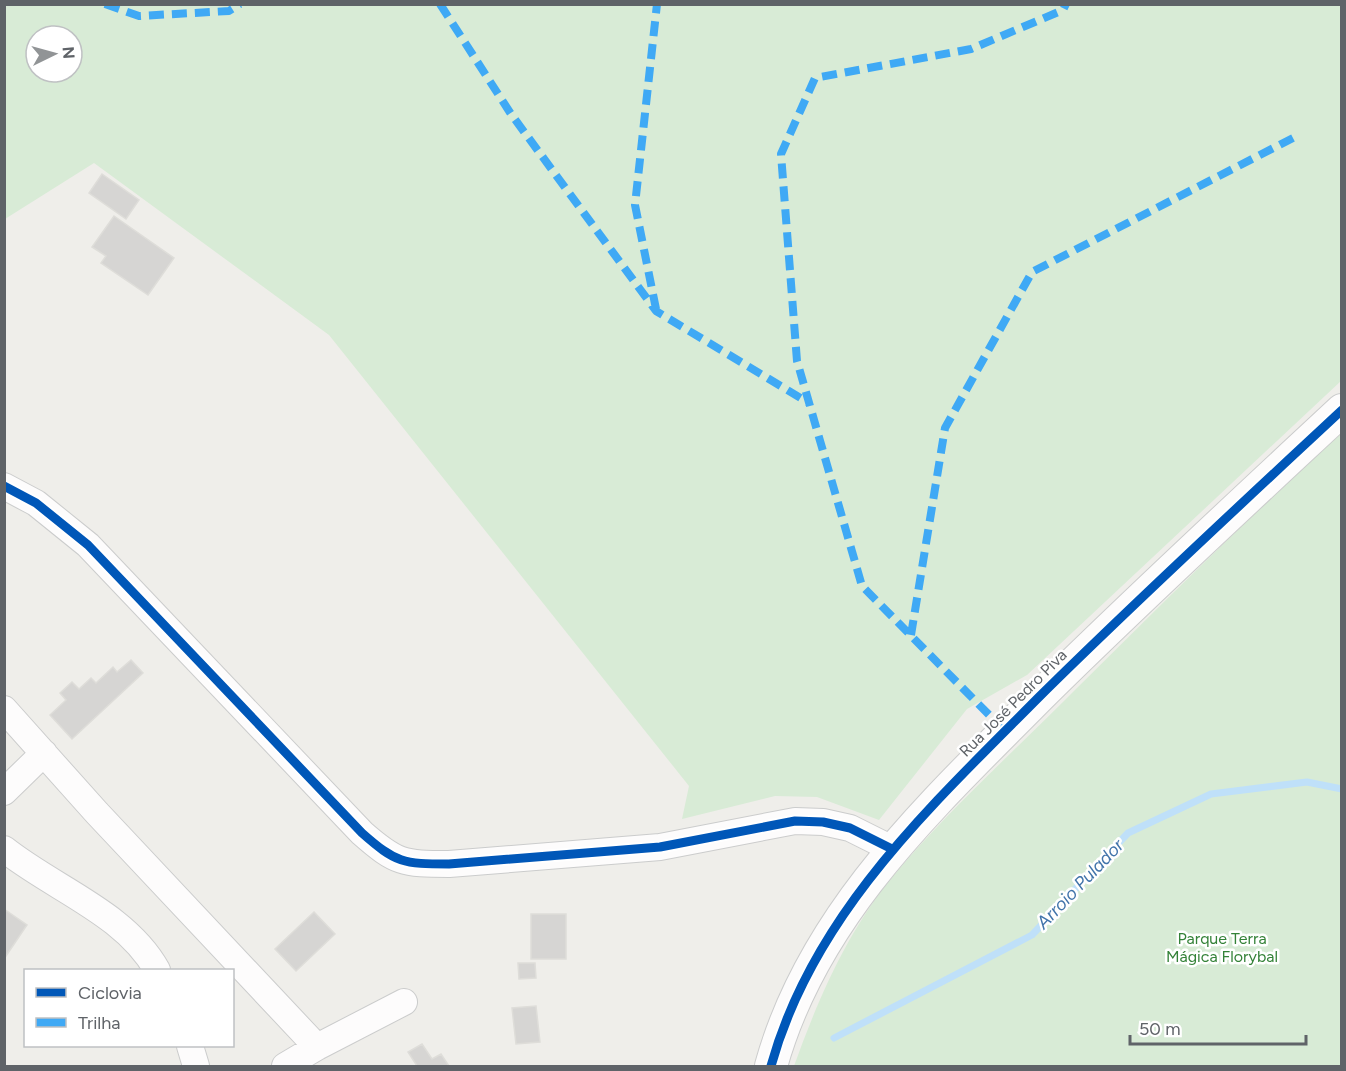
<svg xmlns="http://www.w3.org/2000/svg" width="1346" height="1071" viewBox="0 0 1346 1071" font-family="Figtree,sans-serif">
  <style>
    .green { fill: #d8ebd6; fill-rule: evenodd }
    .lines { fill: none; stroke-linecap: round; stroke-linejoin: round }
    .stream { stroke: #bfe0f9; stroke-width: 7 }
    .building { fill: #d6d5d3; stroke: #deddd9; stroke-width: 1.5 }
    .minor-casing { stroke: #cbcccc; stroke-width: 28 }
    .tertiary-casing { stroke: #cbcccc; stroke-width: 34 }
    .minor { stroke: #fdfcfc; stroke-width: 26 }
    .tertiary { stroke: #fdfcfc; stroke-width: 32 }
    .quiet { stroke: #3fa9f5; stroke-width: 8; stroke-dasharray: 15 8; stroke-linecap: butt }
    .cycleway-casing { stroke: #fff; stroke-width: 13 }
    .cycleway { stroke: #0057b8; stroke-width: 9 }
    .labels { text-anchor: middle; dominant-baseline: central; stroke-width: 5; stroke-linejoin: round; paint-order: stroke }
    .street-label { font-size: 16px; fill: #5f6368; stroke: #fff }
    .park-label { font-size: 16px; fill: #348238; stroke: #fff }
    .water-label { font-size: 18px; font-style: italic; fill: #4174aa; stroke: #fff }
  </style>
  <rect width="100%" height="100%" fill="#efeeea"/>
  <!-- green -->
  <path class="green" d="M5 4 1341 5V381L1027 675 967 709 879 820 817 797 775 796 682 819 689 786 329 335 94 163 5 219ZM36 36H72V72H36Z
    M1341 432V1066H794C818 999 848 930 894 875 950 808 1017 749 1078 687 1165 601 1251 515 1341 432Z"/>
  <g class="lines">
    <!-- stream -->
    <path class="stream" d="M834 1038 1032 935 1128 833 1211 794 1307 782 1342 789"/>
  </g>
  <!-- building -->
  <path class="building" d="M102 174 139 200 126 219 89 193Z
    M114 216 174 258 148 295 101 263 106 256 92 247Z
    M131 660 143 673 72 739 50 715 66 700 60 693 72 682 79 689 91 678 96 683 113 667 117 672Z
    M4 909 27 925 6 956 4 954Z
    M314 912 335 934 296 971 275 949Z
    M531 914H566V959H531Z
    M518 963H535L536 978 519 979Z
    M536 1006 540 1042 516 1044 512 1008Z
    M422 1044 432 1059 441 1054 449 1066H417L408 1052Z"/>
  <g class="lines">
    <defs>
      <path id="minor" d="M4 486 36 503 88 545 362 833C396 863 403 864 449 864L660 847 795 821 823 822 850 828 892 849
        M4 709 97 813 317 1047 285 1066
        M4 792 44 753
        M4 849C54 889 125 913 157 970
        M190 1046 196 1066
        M317 1047 404 1002"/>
      <path id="tertiary" d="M771 1066C813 914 931 806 1039 697 1138 599 1240 505 1342 410"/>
    </defs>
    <!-- minor casing -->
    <use href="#minor" class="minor-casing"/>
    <!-- tertiary casing -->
    <use href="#tertiary" class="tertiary-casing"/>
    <!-- minor -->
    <use href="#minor" class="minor"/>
    <!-- tertiary -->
    <use href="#tertiary" class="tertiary"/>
    <!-- quiet -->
    <path class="quiet" d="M105 4 139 16 229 11 240 4
      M440 4 511 114 656 311 809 403
      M656 309 635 205 657 4
      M911 635 945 428 1032 272 1293 138
      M1005 731 862 586 797 361 781 154 815 78 971 49 1063 10 1066 4"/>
    <defs>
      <path id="cycleway" d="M4 486 36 503 88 545 362 833C396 863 403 864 449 864L660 847 795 821 823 822 850 828 892 849
        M771 1066C813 914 931 806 1039 697 1138 599 1240 505 1342 410"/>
    </defs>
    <!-- cycleway casing -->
    <use href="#cycleway" class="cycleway-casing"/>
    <!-- cycleway -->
    <use href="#cycleway" class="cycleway"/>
  </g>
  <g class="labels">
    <!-- street labels -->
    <g class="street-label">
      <text transform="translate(1013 703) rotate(-45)">Rua José Pedro Piva</text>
    </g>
    <!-- park labels -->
    <g class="park-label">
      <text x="1222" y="938">Parque Terra<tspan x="1222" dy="18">Mágica Florybal</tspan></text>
    </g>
    <!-- water labels -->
    <g class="water-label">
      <text transform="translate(1080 884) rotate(-46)">Arroio Pulador</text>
    </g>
  </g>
  <!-- border -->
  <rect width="1346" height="1071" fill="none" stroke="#5f6368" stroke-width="12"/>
  <!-- legend -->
  <rect x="24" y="969" width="210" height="78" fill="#ffffff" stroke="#bfc1c3" stroke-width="1.5"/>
  <rect x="36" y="988" width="30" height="9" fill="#0057b8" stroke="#bfc1c3" stroke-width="1.5"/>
  <text x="78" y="999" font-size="18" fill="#5f6368">Ciclovia</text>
  <rect x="36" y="1018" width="30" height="9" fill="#3fa9f5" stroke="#bfc1c3" stroke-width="1.5"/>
  <text x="78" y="1029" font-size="18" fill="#5f6368">Trilha</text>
  <!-- north arrow -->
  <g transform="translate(54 54) rotate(85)"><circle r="28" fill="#ffffff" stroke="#bfc1c3" stroke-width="1.5"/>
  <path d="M0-4.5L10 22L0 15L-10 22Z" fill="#919496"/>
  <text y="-9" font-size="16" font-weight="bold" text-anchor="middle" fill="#5f6368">N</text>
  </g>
  <!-- scale -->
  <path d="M1130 1035v9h176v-9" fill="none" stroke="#5f6368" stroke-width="3"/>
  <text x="1139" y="1035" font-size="18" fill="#5f6368" stroke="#ffffff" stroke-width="4.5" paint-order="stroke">50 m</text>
</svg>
